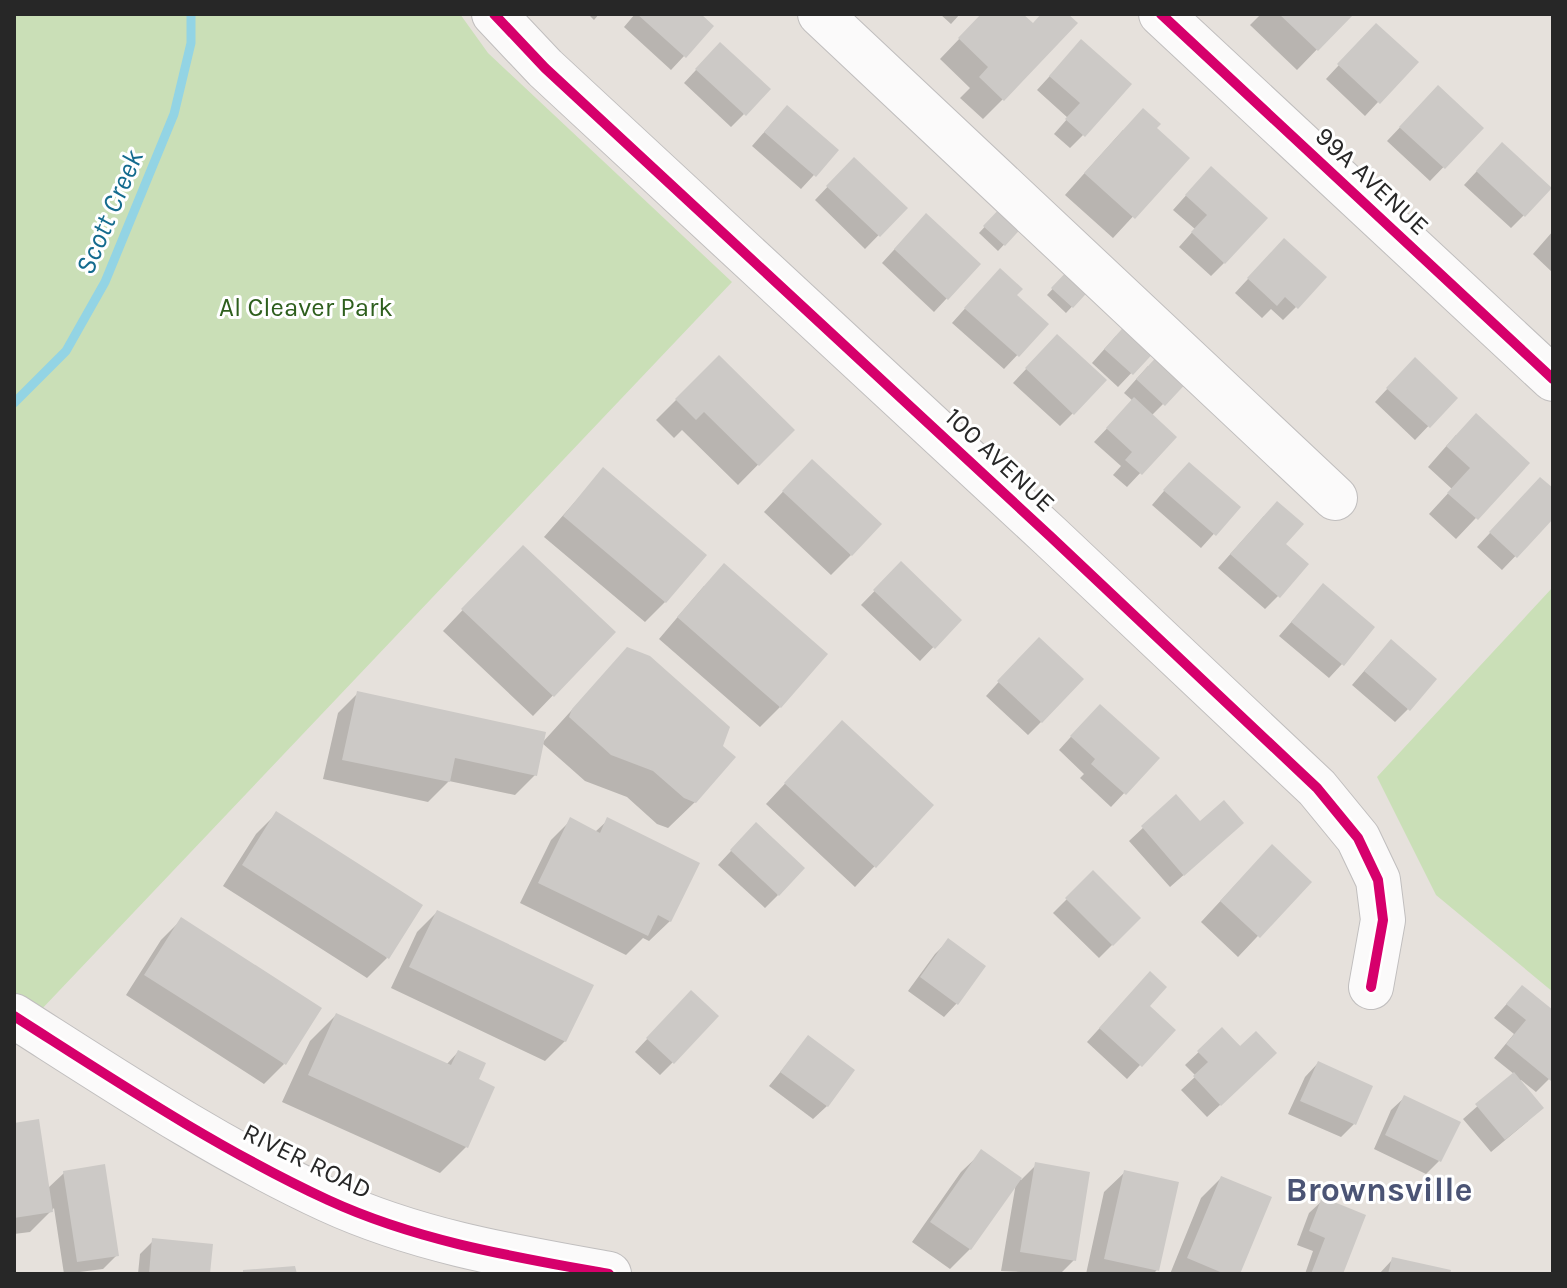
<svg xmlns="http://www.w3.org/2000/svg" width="1567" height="1288" viewBox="0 0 1567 1288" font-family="Karla,sans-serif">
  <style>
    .green { fill: #cadfb7 }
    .shadow { fill: #0003 }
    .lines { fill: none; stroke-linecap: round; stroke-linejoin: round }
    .stream { stroke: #93d4e4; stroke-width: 9 }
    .building { fill: #ccc9c6 }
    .minor-casing { stroke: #c0bebe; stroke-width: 46 }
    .minor { stroke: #fbfafa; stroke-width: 44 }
    .cycleway-casing { stroke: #fff; stroke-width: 15 }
    .cycleway { stroke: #d6006c; stroke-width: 10 }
    .labels { text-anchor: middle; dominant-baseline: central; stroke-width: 6; stroke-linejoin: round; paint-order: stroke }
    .street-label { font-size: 26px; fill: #272727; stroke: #fff }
    .park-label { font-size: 26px; fill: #2e5f1d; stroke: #fff }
    .water-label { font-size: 28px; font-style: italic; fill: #146b8e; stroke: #fff }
    .district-label { font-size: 34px; font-weight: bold; fill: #4b5475; stroke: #fff }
  </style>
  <rect width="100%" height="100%" fill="#e6e1dc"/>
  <!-- green -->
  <path class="green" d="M14 14H460L488 53 732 282 39 1012 14 995Z
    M1553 587V992L1436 895 1377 777Z"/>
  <!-- shadow -->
  <path class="shadow" d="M588 14H599L594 20Z
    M635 14H698L684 56 671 70 624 27Z
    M940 14H960L951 24Z
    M983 14H1020L1032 26 1044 14H1065L1003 99 983 119 960 98 970 88 940 59Z
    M1261 14H1351L1297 70 1250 25Z
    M1363 39 1378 102 1365 116 1326 79Z
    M1081 42 1083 135 1070 148 1054 134 1068 118 1037 90Z
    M707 58 744 114 731 127 684 83Z
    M1425 101 1481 128 1430 181 1387 141Z
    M774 121 836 151 801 189 752 146Z
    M1154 128 1187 158 1113 238 1065 195 1123 130Z
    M1489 158 1524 215 1511 228 1464 185Z
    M854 159 905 208 865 249 815 200Z
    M1198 182 1224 263 1211 276 1179 247 1195 229 1173 210Z
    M1004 206 1023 224 998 251 979 233Z
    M913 229 947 298 934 312 882 263Z
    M1553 231V273L1533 254Z
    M1271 254 1296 307 1283 320 1271 309 1262 318 1235 293Z
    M1072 268 1091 286 1066 313 1047 295Z
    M987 284 1014 295 1047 324 1004 369 952 323Z
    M1116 336 1156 347 1118 387 1092 363Z
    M1044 350 1073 413 1060 426 1013 383Z
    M719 357 792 430 738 485 682 430 674 438 656 420Z
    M1148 366 1163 404 1151 416 1174 437 1127 487 1113 475 1121 466 1094 442 1133 401 1124 393Z
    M1402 373 1455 398 1415 440 1375 402Z
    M1456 435 1528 463 1456 539 1429 514 1452 489 1428 467Z
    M603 470 665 602 645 622 544 537Z
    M1176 477 1238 507 1201 548 1152 505Z
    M792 482 851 555 831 575 764 512Z
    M1553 491V517L1502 570 1477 547 1527 493Z
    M1264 516 1284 544 1278 596 1265 609 1218 568Z
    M901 564 959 620 920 661 861 605Z
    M503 567 613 633 533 716 443 631Z
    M704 586 780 707 760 727 659 639Z
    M1323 586 1342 664 1329 678 1279 636Z
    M627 649 695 802 668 828 657 824 627 797 585 781 542 743Z
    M1025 653 1041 722 1028 735 986 696Z
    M1378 655 1408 709 1395 722 1352 685Z
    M358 693 535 775 515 795 449 781 428 802 323 779 338 713Z
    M1087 719 1157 758 1111 807 1080 778 1084 774 1059 750Z
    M823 743 932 805 855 887 766 804Z
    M1176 797 1200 824 1228 836 1170 887 1129 841Z
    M276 814 387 958 367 978 223 886 256 834Z
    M571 820 595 832 608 820 670 921 649 941 643 938 626 955 520 903 551 840Z
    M743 838 778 895 765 908 718 865Z
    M1252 867 1309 882 1238 957 1201 922Z
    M1093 873 1139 918 1099 958 1053 913Z
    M437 912 565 1041 545 1061 391 988 417 932Z
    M181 920 284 1064 264 1084 126 995 161 940Z
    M948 941 957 1003 944 1017 908 991 935 954Z
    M1137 987 1147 1006 1140 1065 1127 1079 1087 1042Z
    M1522 987 1553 1013V1075L1536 1092 1521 1080 1519 1081 1528 1121 1491 1152 1463 1119 1514 1074 1494 1058 1514 1034 1494 1018Z
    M678 1006 673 1062 660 1075 635 1052Z
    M336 1015 446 1065 458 1052 477 1080 466 1147 440 1173 282 1102 310 1041Z
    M1222 1030 1262 1066 1207 1117 1181 1090 1196 1076 1185 1065Z
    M808 1038 827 1106 813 1119 769 1086Z
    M1318 1063 1354 1124 1341 1137 1288 1114 1305 1077Z
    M1405 1097 1439 1161 1426 1174 1374 1149 1391 1110Z
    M14 1125 47 1189 64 1173 117 1255 103 1269 64 1274 54 1208 30 1232 14 1234Z
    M982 1152 1021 1180 1036 1165 1074 1260 1060 1274 1001 1271 1016 1183 970 1249 950 1269 912 1242 961 1172Z
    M1125 1172 1157 1270 1153 1274H1086L1104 1192Z
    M1221 1178 1238 1274H1170L1201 1198Z
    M1323 1200 1341 1274H1305L1313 1251 1297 1245 1309 1213Z
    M153 1241 208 1274H138L140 1254Z
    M1392 1260 1448 1274H1379Z"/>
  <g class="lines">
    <!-- stream -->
    <path class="stream" d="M14 403 66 351 105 282 174 114 191 43V14"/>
  </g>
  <!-- building -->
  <path class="building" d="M637 14H701L714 26 686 58Z
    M981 14H1023L1033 23 1041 14H1068L1078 23 1004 101 979 77 988 67 958 38Z
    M1279 14H1354L1318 51Z
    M1376 23 1419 62 1380 104 1337 64Z
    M1081 39 1132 84 1085 137 1065 119 1080 103 1049 76Z
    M720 42 771 89 746 116 695 69Z
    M1438 85 1484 128 1445 169 1399 127Z
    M787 105 839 150 816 177 764 132Z
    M1143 108 1161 124 1157 128 1190 158 1135 219 1084 173Z
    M1502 142 1552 188 1525 217 1476 171Z
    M854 157 908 208 880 237 826 186Z
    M1211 166 1268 218 1225 264 1191 232 1207 215 1185 195Z
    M1004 204 1026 223 1005 246 983 226Z
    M926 213 981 264 948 300 894 249Z
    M1284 238 1327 277 1298 309 1285 297 1277 306 1247 278Z
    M1072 266 1094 285 1073 308 1051 288Z
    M1000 268 1023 289 1017 295 1049 324 1019 357 964 308Z
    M1129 321 1159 347 1133 375 1104 349Z
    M1057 334 1107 380 1074 415 1025 368Z
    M1162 351 1191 378 1165 406 1136 379Z
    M719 355 795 430 759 466 704 412 696 420 675 399Z
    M1415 357 1458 398 1430 428 1386 388Z
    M1134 397 1177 437 1142 475 1125 460 1132 452 1106 428Z
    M1476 413 1530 463 1478 520 1447 493 1470 468 1446 446Z
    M812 459 882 524 852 556 782 491Z
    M1189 462 1241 507 1216 536 1163 490Z
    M603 467 707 555 666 603 563 516Z
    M1540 477 1553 488V519L1517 558 1489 532Z
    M1277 501 1304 524 1286 544 1309 564 1280 598 1230 554Z
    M523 545 616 632 554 697 461 609Z
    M901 561 962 620 935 649 873 590Z
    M724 563 828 654 781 708 677 617Z
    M1323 583 1375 627 1344 666 1291 622Z
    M1039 637 1084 679 1042 723 997 681Z
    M1391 639 1437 679 1410 711 1364 671Z
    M627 647 650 656 730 727 723 746 736 757 696 803 684 798 653 771 611 755 569 717 572 709Z
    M357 691 546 732 537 776 455 758 450 782 342 760Z
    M1100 704 1160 758 1126 795 1091 764 1095 759 1070 736Z
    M842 720 934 805 876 868 784 783Z
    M1176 794 1200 821 1224 800 1244 823 1184 876 1141 826Z
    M276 811 423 905 389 959 242 865Z
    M570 817 600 833 607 817 700 863 671 922 658 915 648 936 538 883Z
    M756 822 805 868 779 896 730 850Z
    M1272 844 1312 882 1260 938 1220 901Z
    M1093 870 1141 918 1113 946 1065 898Z
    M437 910 594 985 566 1042 409 967Z
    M181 917 322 1008 286 1065 144 975Z
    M948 938 986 966 958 1005 920 977Z
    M1150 971 1167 987 1150 1006 1176 1030 1142 1067 1099 1028Z
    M1522 985 1553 1010V1078L1551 1081 1506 1044 1526 1020 1506 1004Z
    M691 990 719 1016 674 1064 646 1038Z
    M336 1013 451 1065 458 1050 486 1063 479 1079 495 1087 468 1148 308 1075Z
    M1222 1027 1240 1046 1256 1031 1277 1053 1221 1106 1193 1076 1208 1062 1197 1051Z
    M808 1035 855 1070 828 1107 780 1072Z
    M1318 1061 1373 1086 1356 1125 1300 1101Z
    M1514 1072 1544 1108 1505 1140 1475 1104Z
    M1404 1095 1461 1122 1441 1162 1385 1135Z
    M39 1119 53 1212 14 1218V1123Z
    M981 1149 1022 1178 971 1250 930 1222Z
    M1035 1162 1090 1172 1076 1261 1020 1252Z
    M105 1164 119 1256 77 1262 63 1171Z
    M1124 1170 1179 1182 1159 1271 1104 1259Z
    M1221 1176 1272 1197 1240 1274H1225L1187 1258Z
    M1322 1197 1366 1215 1343 1274H1311L1325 1238 1309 1231Z
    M152 1238 213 1244 210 1274H149Z
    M1392 1257 1451 1270 1450 1274H1388Z
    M295 1266 297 1274H243V1270Z"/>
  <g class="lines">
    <defs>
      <path id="minor" d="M494 14 545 68 1051 537 1317 788 1358 838 1378 880 1383 920 1371 987
        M820 14 1335 498
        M1161 14 1553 379
        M14 1016C116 1081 218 1149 328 1200 417 1241 514 1257 609 1274"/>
    </defs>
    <!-- minor casing -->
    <use href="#minor" class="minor-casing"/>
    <!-- minor -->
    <use href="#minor" class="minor"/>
    <defs>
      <path id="cycleway" d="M494 14 545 68 1051 537 1317 788 1358 838 1378 880 1383 920 1371 987
        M1161 14 1553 379
        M14 1016C116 1081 218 1149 328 1200 417 1241 514 1257 609 1274"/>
    </defs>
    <!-- cycleway casing -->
    <use href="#cycleway" class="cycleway-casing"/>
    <!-- cycleway -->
    <use href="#cycleway" class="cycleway"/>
  </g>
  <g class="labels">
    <!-- street labels -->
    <g class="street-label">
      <text transform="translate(1372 181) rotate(43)">99A AVENUE</text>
      <text transform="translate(1000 460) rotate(43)">100 AVENUE</text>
      <text transform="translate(307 1161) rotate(26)">RIVER ROAD</text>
    </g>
    <!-- park labels -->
    <g class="park-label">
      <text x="306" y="307">Al Cleaver Park</text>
    </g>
    <!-- water labels -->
    <g class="water-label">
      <text transform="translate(109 212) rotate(-67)">Scott Creek</text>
    </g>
    <!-- district labels -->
    <g class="district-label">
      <text x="1379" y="1190">Brownsville</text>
    </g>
  </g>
  <!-- border -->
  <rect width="1567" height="1288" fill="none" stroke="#272727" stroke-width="32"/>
</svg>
